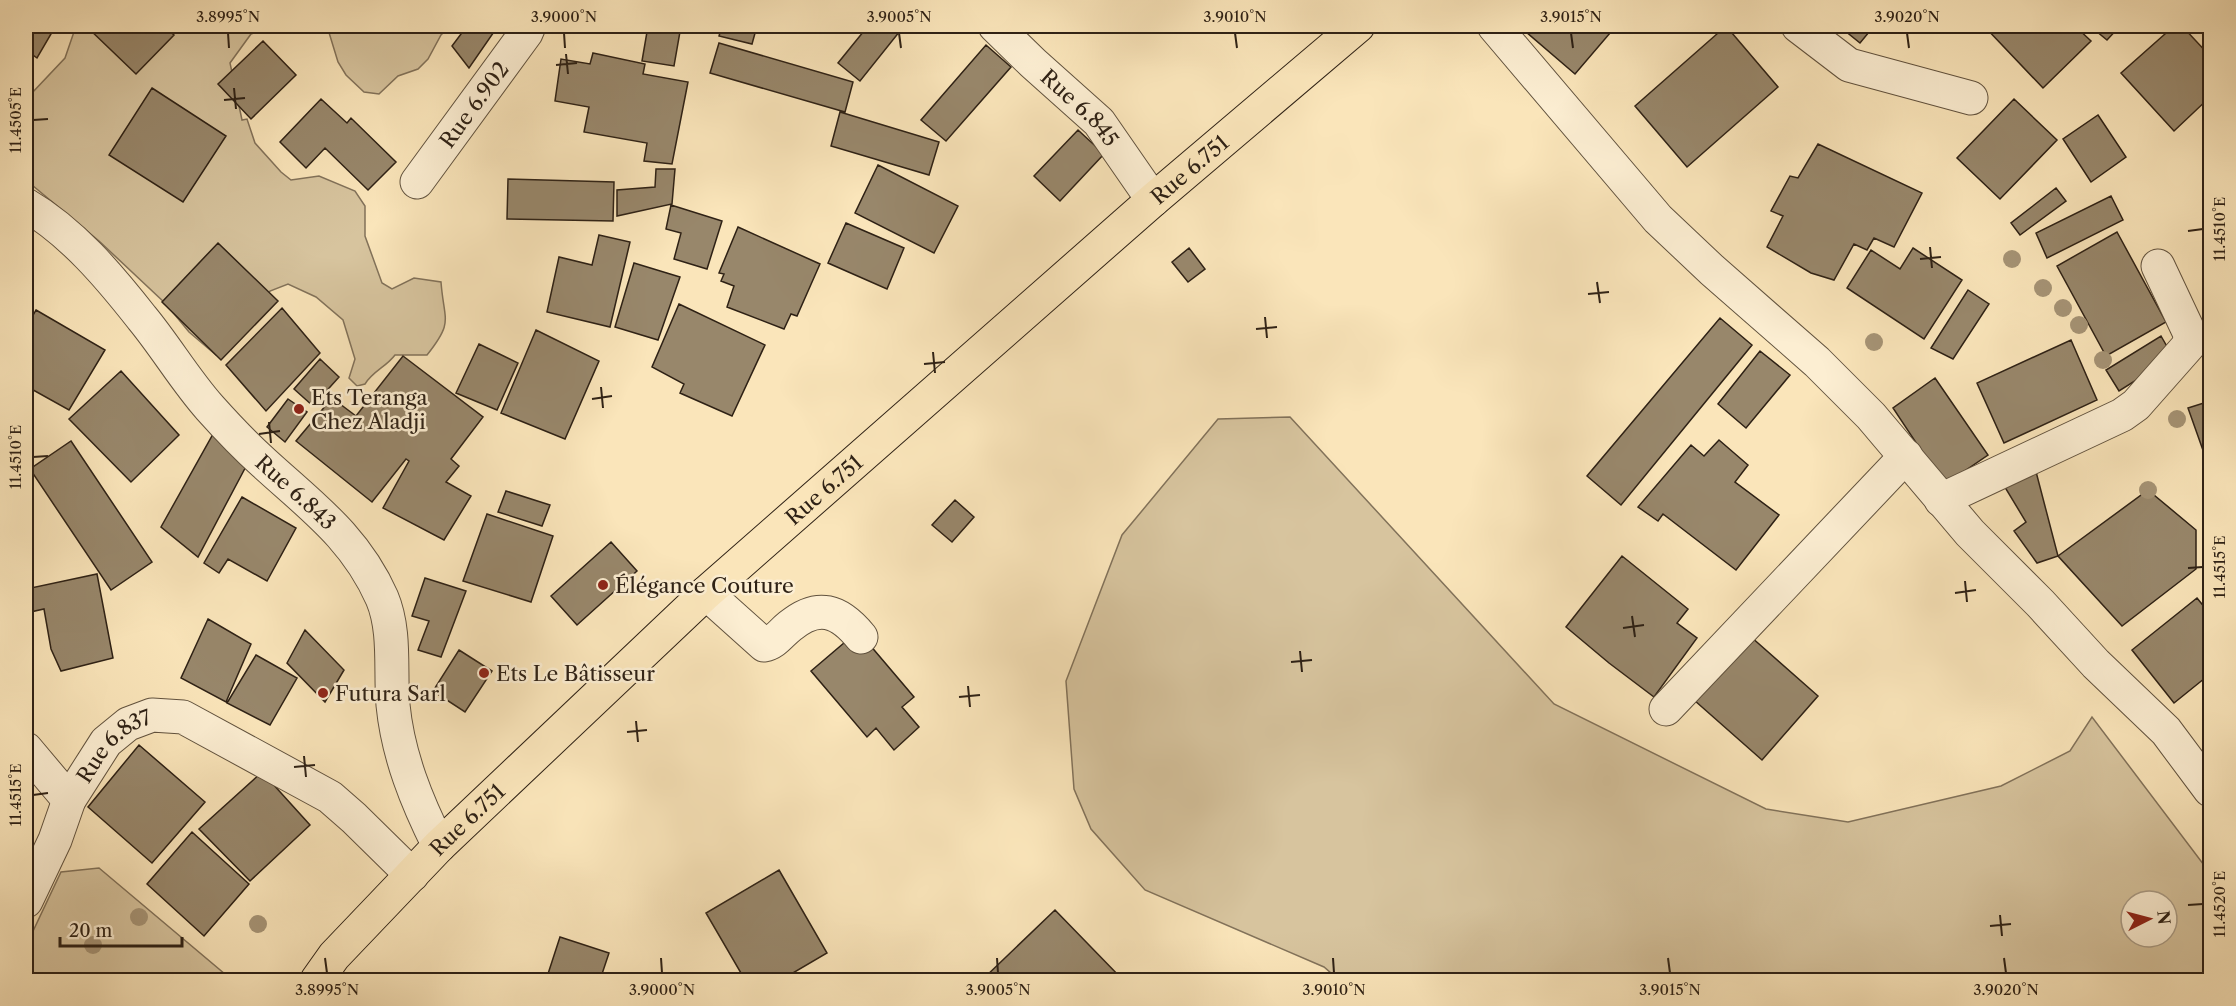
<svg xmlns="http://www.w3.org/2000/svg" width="2236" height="1006" viewBox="0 0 2236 1006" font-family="'Libre Caslon Text',serif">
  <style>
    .green { fill: #d7c49e; stroke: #82725a; stroke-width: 1.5; fill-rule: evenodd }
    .building { fill: #98876b; stroke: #2e2115; stroke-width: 1.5 }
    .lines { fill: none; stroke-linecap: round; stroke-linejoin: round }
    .minor-casing { stroke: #61523e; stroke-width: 35 }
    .major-casing { stroke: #2e2115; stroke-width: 35 }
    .minor { stroke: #fceed2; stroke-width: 33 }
    .major { stroke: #fae5ba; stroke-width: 33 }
    .tree { fill: #a69476 }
    .ticks { fill: none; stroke: #2e2115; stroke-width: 2 }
    .poi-dot { fill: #8f2418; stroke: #fceed2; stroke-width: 2 }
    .labels { text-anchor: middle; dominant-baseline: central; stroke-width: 5; stroke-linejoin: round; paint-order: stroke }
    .street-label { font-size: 21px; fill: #2e2115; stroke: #fceed2 }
    .poi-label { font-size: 21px; fill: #2e2115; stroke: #fceed2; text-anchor: start }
    .neatline { fill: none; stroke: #2e2115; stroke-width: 2 }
    .ticks-label { font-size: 15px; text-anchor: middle; fill: #2e2115 }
  </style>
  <rect width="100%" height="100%" fill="#fae5ba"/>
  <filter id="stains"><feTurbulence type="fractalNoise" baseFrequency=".00333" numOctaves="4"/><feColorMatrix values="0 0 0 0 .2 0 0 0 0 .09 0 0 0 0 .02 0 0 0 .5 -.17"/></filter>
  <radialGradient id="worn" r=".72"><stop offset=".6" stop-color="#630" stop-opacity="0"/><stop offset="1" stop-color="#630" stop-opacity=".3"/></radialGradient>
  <!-- green -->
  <path class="green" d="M76 26H275L251 34 230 63 242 120 247 119 255 143 281 172 291 180 319 176 355 191 365 206V236L382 283 392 289 414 278 441 282C444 322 454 321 427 355H395C386 367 373 371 365 384L357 386 349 378 355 359 343 320 316 297 288 284 270 291 255 315 216 355 189 332 166 304 99 241 26 180V105L32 93 65 58Z
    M327 26H450L441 35 428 59 418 69 398 76 379 94 364 92 346 75 338 62Z
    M1290 417 1554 704 1766 809 1848 822 2001 786 2070 751 2092 717 2210 873V980H1339L1324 967 1145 890 1091 829 1074 789 1066 681 1122 535 1218 419ZM2131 901H2167V937H2131Z
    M99 868 232 980H26V946L61 872Z"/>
  <!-- building -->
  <path class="building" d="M26 26H38L51 34 37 58 26 50Z
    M48 26H62L57 32Z
    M86 26H164L174 35 136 74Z
    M467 26H498L469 68 452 46Z
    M648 26H681L674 66 642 61Z
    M722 26H757L752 44 719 36Z
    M868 26H904L860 81 838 63Z
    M1530 26H1616L1575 74 1525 31Z
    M1726 26 1778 87 1687 167 1635 106Z
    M1839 26H1874L1860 43Z
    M1984 26H2075L2091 41 2043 88Z
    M2090 26H2120L2107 40Z
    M2174 26H2182L2210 56V97L2174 131 2121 73Z
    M263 41 296 75 251 119 218 84Z
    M719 43 853 82 845 112 710 73Z
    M986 45 1011 67 946 141 921 120Z
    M593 53 645 64 643 74 688 82 672 164 644 161 647 143 584 132 589 107 555 101 561 59 590 64Z
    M152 88 226 136 183 202 109 155Z
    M321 99 347 123 351 118 396 162 368 190 325 148 306 168 280 142Z
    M2014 99 2057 140 2000 199 1957 158Z
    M840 112 939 142 929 175 831 146Z
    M2098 115 2126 157 2091 182 2063 139Z
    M1078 130 1104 154 1060 201 1034 176Z
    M1818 144 1922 193 1894 247 1874 238 1867 250 1854 244 1834 280 1811 273 1767 247 1783 216 1771 211 1790 176 1798 178Z
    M878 165 958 206 934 253 855 213Z
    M656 169H675L672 204 617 216V190L655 187Z
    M508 179 614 182 613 221 507 219Z
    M2056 188 2066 201 2020 235 2011 223Z
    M2111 196 2123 220 2047 258 2036 233Z
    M671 205 722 221 707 269 674 259 681 233 666 229Z
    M846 223 904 248 887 289 828 263Z
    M738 227 820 264 797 316 791 314 784 329 727 307 734 286 721 281 724 274 719 273Z
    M2117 232 2166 322 2106 356 2057 266Z
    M599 235 630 242 610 327 547 312 559 257 592 265Z
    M218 243 278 301 221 360 162 302Z
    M1189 248 1205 269 1188 282 1172 262Z
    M1913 248 1962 280 1924 339 1847 288 1871 250 1900 269Z
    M634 263 680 277 658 340 615 327Z
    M1968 290 1989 304 1953 359 1931 348Z
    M679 304 765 345 732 416 680 393 684 384 652 367Z
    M282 308 320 353 266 411 226 365Z
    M36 310 105 350 69 410 26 386V328Z
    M1720 318 1752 345 1621 505 1587 476Z
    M536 330 599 361 565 439 501 413Z
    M2161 336 2173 357 2119 391 2106 370Z
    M2071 340 2097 400 2004 443 1977 383Z
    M479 344 518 363 497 410 456 393Z
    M1760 351 1790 375 1746 428 1718 404Z
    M403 356 483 417 451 459 459 466 446 482 471 496 444 540 383 508 409 461 406 459 372 502 296 441 332 398 356 416Z
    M320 359 339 377 313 406 294 389Z
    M121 371 179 435 131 482 69 419Z
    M1935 378 1988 455 1944 485 1893 408Z
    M288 399 307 412 285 442 267 427Z
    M2210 401V470L2188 408Z
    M217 427 251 457 198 557 161 527Z
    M1719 440 1748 465 1735 482 1779 515 1736 570 1663 514 1658 521 1638 507 1691 445 1704 456Z
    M71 441 152 562 111 590 30 469Z
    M2034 464 2058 556 2037 563 2014 531 2026 522 2003 484Z
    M2148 490 2196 530V569L2122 626 2058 556Z
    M506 491 550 505 542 526 498 512Z
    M242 497 296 528 267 581 228 559 219 573 204 563Z
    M955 500 974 517 952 542 932 525Z
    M2210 510V529L2206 511Z
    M487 514 553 536 531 602 463 581Z
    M611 542 637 571 577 625 551 596Z
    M1622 556 1688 609 1677 623 1697 638 1654 697 1609 663 1566 627Z
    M97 574 113 658 61 671 51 649 44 609 26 613V589Z
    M425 578 466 591 441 657 418 650 429 621 412 616Z
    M2197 598 2210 614V674L2174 703 2132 650Z
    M208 619 251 644 226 702 181 678Z
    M305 630 344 670 325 702 287 663Z
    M858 631 914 697 902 707 919 727 894 750 876 728 867 737 811 671Z
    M1750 636 1818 696 1762 760 1694 700Z
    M459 650 492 671 465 712 433 691Z
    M256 655 297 678 270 725 227 703Z
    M139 745 205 802 152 863 88 807Z
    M262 772 310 825 250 881 199 829Z
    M192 832 249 884 204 936 147 884Z
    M779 870 827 953 781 980H745L706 913Z
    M1055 910 1123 980H982Z
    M560 937 609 953 600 980H546Z"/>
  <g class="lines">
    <defs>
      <g id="minor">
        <path id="s1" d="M995 26 1033 63 1099 122 1153 200"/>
        <path d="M1494 26 1658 219 1712 270 1817 362 1871 416 1970 533 2040 603 2096 664 2166 731 2210 790"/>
        <path d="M1798 26 1849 65 1971 98"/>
        <path id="s2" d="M417 182 526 33 529 26"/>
        <path id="s3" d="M26 205C72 232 109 276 142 318 166 347 185 380 210 408 227 427 245 446 264 463 311 506 355 537 382 598 396 631 390 671 393 705 398 756 417 802 439 846"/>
        <path d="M1941 500 2122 415 2136 405 2189 345 2190 334 2158 266"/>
        <path d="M706 593 764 645C775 643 780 634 790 626 818 603 839 610 861 637"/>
        <path d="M1666 709 1906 456"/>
        <path d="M26 749 69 800"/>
        <path id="s4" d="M26 901 55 840 69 800 106 742 128 724 152 715 183 717 330 797 354 818 412 875"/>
      </g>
      <g id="major">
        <path id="s5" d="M317 980 334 956 439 846 706 593 1153 200 1358 26"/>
      </g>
    </defs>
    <!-- minor casing -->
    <use href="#minor" class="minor-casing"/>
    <!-- major casing -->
    <use href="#major" class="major-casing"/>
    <!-- minor -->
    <use href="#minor" class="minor"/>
    <!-- major -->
    <use href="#major" class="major"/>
  </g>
  <!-- trees -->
  <g class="tree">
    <circle cx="2012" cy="259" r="9"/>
    <circle cx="2043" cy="288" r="9"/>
    <circle cx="2063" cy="308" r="9"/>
    <circle cx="2079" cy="325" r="9"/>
    <circle cx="1874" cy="342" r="9"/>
    <circle cx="2103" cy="360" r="9"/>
    <circle cx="2177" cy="419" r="9"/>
    <circle cx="2148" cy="490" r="9"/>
    <circle cx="139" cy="917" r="9"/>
    <circle cx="258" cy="924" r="9"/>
    <circle cx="93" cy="945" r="9"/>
  </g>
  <!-- ticks -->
  <path class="ticks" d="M228 33 229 48M564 33 565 48M899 33 901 48M1235 33 1237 48M1571 33 1573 48M1907 33 1909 48M566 54 568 74M556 65 577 63M234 88 236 109M224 100 245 98M33 120 48 119M2188 231 2203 229M1930 247 1932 268M1920 259 1941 257M1597 282 1600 303M1588 294 1609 292M1265 317 1267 338M1256 329 1277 327M933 352 935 373M924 364 945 362M601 387 603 408M592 399 612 396M269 422 271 443M259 434 280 431M33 457 48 456M2188 568 2203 567M1965 581 1967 602M1955 593 1976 590M1632 616 1635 637M1623 628 1644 625M1300 651 1302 672M1291 662 1312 660M968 686 970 707M959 697 980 695M636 721 638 742M627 732 647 730M304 756 306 777M294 767 315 765M33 795 48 793M2188 905 2203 904M2000 915 2002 936M1990 926 2011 924M325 958 327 973M661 958 662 973M997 958 998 973M1333 958 1334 973M1668 958 1670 973M2004 958 2006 973"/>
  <!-- markers -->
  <g class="poi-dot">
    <circle cx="299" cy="409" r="6"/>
    <circle cx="603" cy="585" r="6"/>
    <circle cx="484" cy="673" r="6"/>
    <circle cx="323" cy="693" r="6"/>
  </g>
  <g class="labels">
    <!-- street labels -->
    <g class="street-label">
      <text stroke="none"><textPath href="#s2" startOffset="96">Rue 6.902</textPath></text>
      <text stroke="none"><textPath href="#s1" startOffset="118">Rue 6.845</textPath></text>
      <text stroke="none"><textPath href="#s5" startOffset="1192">Rue 6.751</textPath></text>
      <text stroke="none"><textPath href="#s5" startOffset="706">Rue 6.751</textPath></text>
      <text stroke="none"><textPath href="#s3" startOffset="396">Rue 6.843</textPath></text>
      <text stroke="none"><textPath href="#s4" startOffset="182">Rue 6.837</textPath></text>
      <text stroke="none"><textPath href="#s5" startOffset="220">Rue 6.751</textPath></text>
    </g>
    <!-- poi labels -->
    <g class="poi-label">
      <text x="311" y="397">Ets Teranga<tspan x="311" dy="24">Chez Aladji</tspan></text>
      <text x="615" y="585">Élégance Couture</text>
      <text x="496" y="673">Ets Le Bâtisseur</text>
      <text x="335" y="693">Futura Sarl</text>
    </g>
  </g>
  <!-- margin -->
  <rect width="2236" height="1006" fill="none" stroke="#fae5ba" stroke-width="66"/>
  <!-- north arrow -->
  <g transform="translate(2149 919) rotate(84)"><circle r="28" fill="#fceed2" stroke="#aa9c86" stroke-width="1.5"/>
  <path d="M0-4.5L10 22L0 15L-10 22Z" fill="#8f2418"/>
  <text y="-9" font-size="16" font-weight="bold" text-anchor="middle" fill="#2e2115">N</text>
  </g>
  <!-- scale -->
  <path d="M60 937v9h122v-9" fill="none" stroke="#2e2115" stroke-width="3"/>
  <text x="69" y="937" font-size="18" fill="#2e2115" stroke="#fceed2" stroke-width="4.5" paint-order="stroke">20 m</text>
  <rect x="33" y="33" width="2170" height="940" class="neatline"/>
  <g class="ticks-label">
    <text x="228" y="22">3.8995°N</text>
    <text x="564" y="22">3.9000°N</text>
    <text x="899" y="22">3.9005°N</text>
    <text x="1235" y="22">3.9010°N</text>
    <text x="1571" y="22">3.9015°N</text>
    <text x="1907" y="22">3.9020°N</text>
    <text transform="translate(16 120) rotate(-90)" y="5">11.4505°E</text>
    <text transform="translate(2220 229) rotate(-90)" y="5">11.4510°E</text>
    <text transform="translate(16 457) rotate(-90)" y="5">11.4510°E</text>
    <text transform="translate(2220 567) rotate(-90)" y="5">11.4515°E</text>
    <text transform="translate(16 795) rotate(-90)" y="5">11.4515°E</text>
    <text transform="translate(2220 904) rotate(-90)" y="5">11.4520°E</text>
    <text x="327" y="995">3.8995°N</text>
    <text x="662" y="995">3.9000°N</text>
    <text x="998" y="995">3.9005°N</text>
    <text x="1334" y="995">3.9010°N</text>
    <text x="1670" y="995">3.9015°N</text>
    <text x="2006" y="995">3.9020°N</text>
  </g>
  <rect width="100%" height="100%" filter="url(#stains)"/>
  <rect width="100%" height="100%" fill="url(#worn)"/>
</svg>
